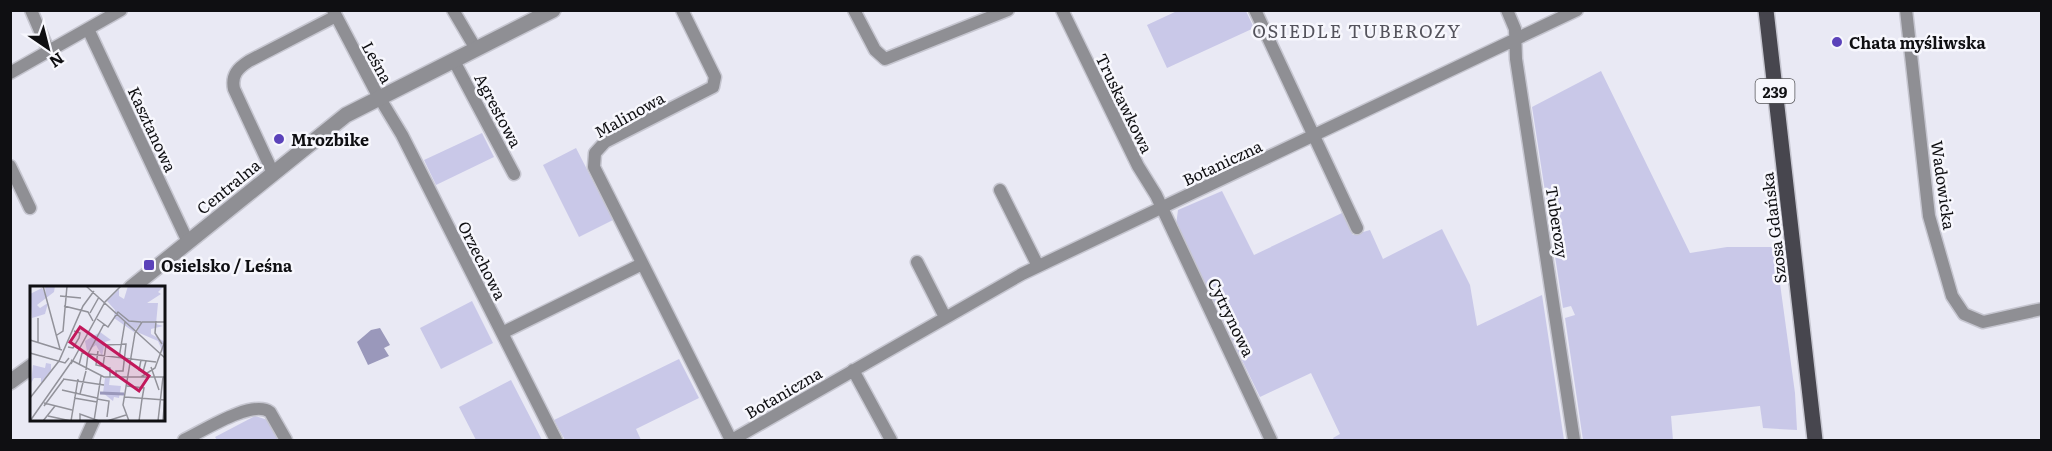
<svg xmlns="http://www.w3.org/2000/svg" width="2052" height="451" viewBox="0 0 2052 451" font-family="Literata,serif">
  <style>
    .green { fill: #c9c8e8 }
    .water { fill: #9a98bb }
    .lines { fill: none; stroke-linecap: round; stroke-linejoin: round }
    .minor-casing { stroke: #c6c6d0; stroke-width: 15 }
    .tertiary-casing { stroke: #c6c6d0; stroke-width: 18 }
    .primary-casing { stroke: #c6c6d0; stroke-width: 18 }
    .minor { stroke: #8f8f94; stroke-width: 12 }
    .tertiary { stroke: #8f8f94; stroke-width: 15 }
    .primary { stroke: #47464e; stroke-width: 15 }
    .poi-dot { fill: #5b42ba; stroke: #f7f7fd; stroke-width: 2 }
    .labels { text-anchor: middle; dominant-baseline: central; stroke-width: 5; stroke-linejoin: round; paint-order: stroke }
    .shield { fill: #f7f7fd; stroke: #555558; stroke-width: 1.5 }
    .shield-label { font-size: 15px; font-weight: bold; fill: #0f0f12 }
    .poi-label { font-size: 16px; font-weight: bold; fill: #0f0f12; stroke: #f7f7fd; text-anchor: start }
    .street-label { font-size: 16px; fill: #0f0f12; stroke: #f7f7fd }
    .neighbourhood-label { font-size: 18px; letter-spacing: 1.5px; fill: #54535c; stroke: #f7f7fd }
    .inset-river { fill: none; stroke: #9a98bb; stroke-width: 3 }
    .inset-road { fill: none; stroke: #92929a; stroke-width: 1.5 }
    .view { fill: #c2185b; fill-opacity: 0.15; stroke: #c2185b; stroke-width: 3 }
    .inset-edge { fill: none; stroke: #0f0f12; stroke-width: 3 }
  </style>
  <rect width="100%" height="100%" fill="#e9e9f4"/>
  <!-- green -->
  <path class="green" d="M1246 11 1254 28 1167 68 1147 25 1177 11Z
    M1601 71 1690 253 1727 247H1775L1795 393 1797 430 1763 428 1760 406 1671 416 1673 440H1583L1565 318 1575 315 1571 306 1563 308 1532 107Z
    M482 133 494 157 436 185 424 160Z
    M576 148 613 220 579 237 543 165Z
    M1222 191 1254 255 1342 213 1353 235 1370 230 1383 259 1442 229 1470 285 1477 326 1542 295 1564 440H1334L1333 438 1340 434 1311 373 1260 397 1176 225 1178 210Z
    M472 301 493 343 441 369 420 328Z
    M679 359 699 398 636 429 641 440H565L554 420Z
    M511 380 542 440H476L459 407Z
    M255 416 268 420 279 440H217L215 437Z"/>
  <!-- water -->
  <path class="water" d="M380 328 390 345 384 348 389 356 368 365 357 342 371 330Z"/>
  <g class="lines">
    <defs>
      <path id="minor" d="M31 10 49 52
        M333 10 376 92 402 135 556 440
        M453 10 476 49
        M682 10 715 77 713 87 605 142 595 153 594 167 731 440
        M854 10 875 50 885 59 1008 10
        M1062 10 1138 166 1156 195 1271 440
        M1255 10 1357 228
        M1507 10 1515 29 1516 59 1574 440
        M1906 10 1929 216 1952 296 1964 314 1983 322 2042 309
        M88 29 188 242
        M454 61 514 174
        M10 73 121 10
        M10 166 30 208
        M273 173 234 89C231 75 238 68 249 61L336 16
        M1000 190 1038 266
        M917 262 945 317
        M502 333 642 264
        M853 370 891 440
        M85 440 94 420
        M184 440C203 431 252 399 270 412L286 440
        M732 440 1022 274 1577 10"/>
      <path id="tertiary" d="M131 288 346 115 553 10
        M10 382 32 366"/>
      <path id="primary" d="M1766 10 1815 440"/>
    </defs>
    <!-- minor casing -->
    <use href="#minor" class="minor-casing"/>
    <!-- tertiary casing -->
    <use href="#tertiary" class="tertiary-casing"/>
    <!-- primary casing -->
    <use href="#primary" class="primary-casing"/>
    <!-- minor -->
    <use href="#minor" class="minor"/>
    <!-- tertiary -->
    <use href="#tertiary" class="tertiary"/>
    <!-- primary -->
    <use href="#primary" class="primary"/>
  </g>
  <!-- markers -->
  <g class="poi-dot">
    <circle cx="1837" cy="42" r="6"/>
    <circle cx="279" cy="139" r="6"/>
    <rect x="143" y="259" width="12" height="12" rx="3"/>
  </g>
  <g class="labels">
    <!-- shield labels -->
    <rect class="shield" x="1755.5" y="79" width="39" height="24" rx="4.5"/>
    <g class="shield-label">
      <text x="1775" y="91">239</text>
    </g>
    <!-- poi labels -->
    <g class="poi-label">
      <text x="1849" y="42">Chata myśliwska</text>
      <text x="291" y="139">Mrozbike</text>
      <text x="161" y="265">Osielsko / Leśna</text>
    </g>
    <!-- street labels -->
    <g class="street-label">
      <text transform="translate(378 62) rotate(61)">Leśna</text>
      <text transform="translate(1125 103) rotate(64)">Truskawkowa</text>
      <text transform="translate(499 110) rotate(62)">Agrestowa</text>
      <text transform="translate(629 114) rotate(-29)">Malinowa</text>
      <text transform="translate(153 129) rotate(65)">Kasztanowa</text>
      <text transform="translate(1222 162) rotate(-25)">Botaniczna</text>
      <text transform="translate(1944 185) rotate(82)">Wadowicka</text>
      <text transform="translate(228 186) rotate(-39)">Centralna</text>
      <text transform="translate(1558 222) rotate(81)">Tuberozy</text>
      <text transform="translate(1773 228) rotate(-97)">Szosa Gdańska</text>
      <text transform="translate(483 260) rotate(63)">Orzechowa</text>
      <text transform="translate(1232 317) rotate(64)">Cytrynowa</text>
      <text transform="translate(783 392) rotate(-30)">Botaniczna</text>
    </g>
    <!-- neighbourhood labels -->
    <g class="neighbourhood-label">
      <text x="1357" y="30">OSIEDLE TUBEROZY</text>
    </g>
  </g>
  <!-- overview -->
  <g transform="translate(30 286)">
    <rect width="135" height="135" fill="#e9e9f4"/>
    <path d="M15 0H25L24 6 7 19 10 22 18 17 15 28 2 32 0 8 12 2 16 10ZM98 0H134L128 6 131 8 117 17H128L126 38 133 40 121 43V48L135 56V71L128 55 107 46 112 35 104 46 84 32 85 24 77 15 89 3V10L94 13ZM70 46 81 54 75 56 72 70 66 59 57 65 55 55ZM16 77 21 78V84L11 97V92H4L1 97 3 79 15 82ZM80 91 79 99 91 100 89 112 84 111 83 115 73 107 75 92Z" fill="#c9c8e8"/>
    <path class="inset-river" d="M70 107 94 108"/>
    <path class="inset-road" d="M13 0 30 63M56 0 135 72M30 10 51 12M34 20 58 26 63 35M60 27 69 11M8 32V56M67 33 78 41 88 26 99 35 111 36M126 35 125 47 132 58M27 49 33 45 37 0M0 54 32 64M38 61 43 62 49 52 50 47 44 45M68 65 66 79 80 82V91M0 67 35 77 39 72M89 72 95 36M41 74 74 91H135M111 74 109 84 113 86 116 75M41 78 75 16 91 0M49 79 52 67 126 76M73 80 76 59 96 58 93 85H86V91M121 81 129 104M56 84 58 68 74 38M111 91 125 82 135 55M33 93 74 99M97 100 114 102 112 113M32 104 67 112M50 108 56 85M95 111 135 114M0 112 29 75 53 20 64 5M44 112 67 116M67 113 79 115 77 131M14 117 42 124M14 120 34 93M18 130 41 135M133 134 135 110M0 135 42 75M13 135 25 120M41 135 48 93M50 135V128L69 135M64 135 71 90M77 135 96 129M99 135 93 119 105 47 112 36H135M109 135 112 113M128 135 133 91"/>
    <path class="view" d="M50 41 119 90 109 105 40 56Z"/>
    <rect width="135" height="135" class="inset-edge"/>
  </g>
  <!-- border -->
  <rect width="2052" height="451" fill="none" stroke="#0f0f12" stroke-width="24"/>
  <!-- north arrow -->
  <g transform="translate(48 48) rotate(145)" stroke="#f7f7fd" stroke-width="4.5" paint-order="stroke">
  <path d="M0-4.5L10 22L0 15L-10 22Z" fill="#0f0f12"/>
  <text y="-9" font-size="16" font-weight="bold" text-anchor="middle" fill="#0f0f12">N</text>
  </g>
</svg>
